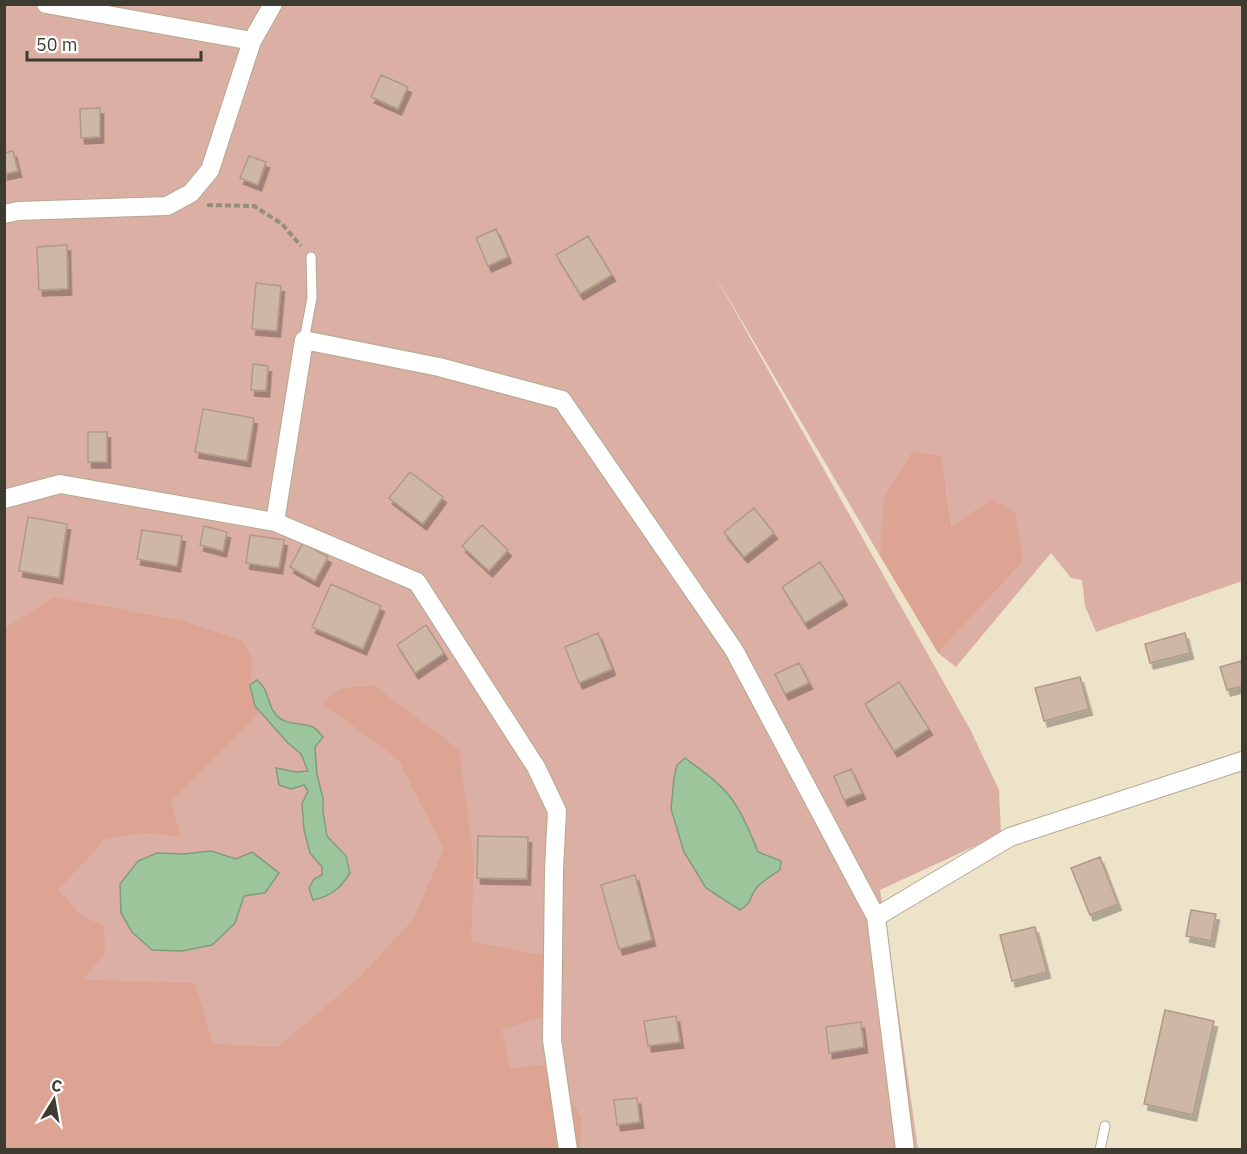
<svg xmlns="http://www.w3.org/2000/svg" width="1247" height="1154" viewBox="0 0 1247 1154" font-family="'IBM Plex Sans',sans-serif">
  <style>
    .green { fill: #dbafa3 }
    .forest { fill: #dda393 }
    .water { fill: #9cc59b; stroke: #809c7b; stroke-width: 1.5 }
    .building { fill: #ceb8a5; stroke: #af9a87; stroke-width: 1.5; filter: url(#shadow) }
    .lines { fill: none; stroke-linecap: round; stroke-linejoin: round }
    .service-casing { stroke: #b2a990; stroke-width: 11 }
    .minor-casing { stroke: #b2a990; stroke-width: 20 }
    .path { stroke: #948e7b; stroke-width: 4; stroke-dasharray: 6 3; stroke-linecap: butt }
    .service { stroke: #fff; stroke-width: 9 }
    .minor { stroke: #fff; stroke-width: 18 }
  </style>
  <defs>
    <filter id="shadow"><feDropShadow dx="3.5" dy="6" stdDeviation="0" flood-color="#0004"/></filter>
  </defs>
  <rect width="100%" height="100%" fill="#ece3c9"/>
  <!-- green -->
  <path class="green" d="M5 5H1242V581L1096 632 1085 606 1082 580 1071 578 1051 553 956 667 938 653 1023 562 952 526 946 486 883 532 880 556 713 272 971 731 999 790 1001 834 880 890 886 925 918 1149 5 1150Z"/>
  <!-- forest -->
  <path class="forest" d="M912 452 941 456 952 526 992 499 1015 513 1023 562 938 653 880 556 884 498Z
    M55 597 183 621 243 641 253 661 250 685 255 705 260 712 171 801 181 837 147 833 106 838 58 890 82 916 104 926 105 953 83 980 195 983 213 1044 278 1047 360 977 413 920 444 849 398 759 323 704C339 685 351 687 375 686L459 750 474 861 471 941 565 960 557 1013 502 1029 510 1069 551 1064 581 1117 580 1149 5 1150V628Z"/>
  <!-- water -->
  <path class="water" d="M257 680C271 690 266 710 281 719 290 725 303 723 313 727 317 729 320 734 323 737L315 747 317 775 323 798V812L327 836 346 856 350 873C340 889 331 896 313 900L309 888 314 879 322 875V867L310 853 304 830 302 804 308 791 304 785 291 789 279 785 276 768 296 772 308 771 301 754 288 743 255 706 250 685Z
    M685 758C701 770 719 782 731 798 743 814 751 834 758 852L781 861 780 870C771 876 761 881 755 890 748 901 753 901 740 910L706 888 684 852 671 809 674 778 677 765Z
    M211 851 236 859 252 852 279 873 265 893 244 896 235 923 212 945 182 951 152 950 132 932 121 913 120 884 138 861 157 853 183 854Z"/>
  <!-- building -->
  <path class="building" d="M381 75 408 87 398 109 371 97Z
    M100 108V137L81 138 80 109Z
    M13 151 18 171 4 174V153Z
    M249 156 266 162 258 185 240 178Z
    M496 229 508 257 488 266 476 238Z
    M588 236 612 275 580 294 556 255Z
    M67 245 68 289 39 290 37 247Z
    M256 283 281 286 277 331 252 329Z
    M253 364 268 366 266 391 251 390Z
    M203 409 254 418 247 461 195 452Z
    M88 432H107V462H88Z
    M410 472 443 497 423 524 389 498Z
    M754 508 774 533 744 557 724 532Z
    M28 517 67 524 59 578 19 571Z
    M482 525 508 550 489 571 462 546Z
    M204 526 227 532 223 551 200 545Z
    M142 530 182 536 177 566 137 559Z
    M250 535 284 540 279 568 246 563Z
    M303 543 328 557 315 581 290 567Z
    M820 562 844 599 805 623 782 587Z
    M331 584 381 606 363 649 312 627Z
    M426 625 444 653 415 673 397 645Z
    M598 633 612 669 579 683 565 647Z
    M1185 633 1190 653 1150 663 1145 644Z
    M1241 661 1242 668V686L1227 690 1220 667Z
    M799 663 809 683 785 694 775 674Z
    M1080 677 1089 709 1044 721 1035 688Z
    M899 682 929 729 894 751 865 704Z
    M851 769 862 793 844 800 834 776Z
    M478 836 528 837 527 879 477 878Z
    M1100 857 1118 904 1090 915 1071 868Z
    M635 875 652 940 619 949 601 885Z
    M1191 910 1216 914 1211 941 1186 936Z
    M1035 927 1047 972 1012 981 1000 935Z
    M1165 1010 1214 1021 1193 1115 1144 1104Z
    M676 1016 680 1042 648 1046 644 1021Z
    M861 1022 864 1047 829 1053 826 1027Z
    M637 1098 640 1122 617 1125 614 1100Z"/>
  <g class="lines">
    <defs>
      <path id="service" d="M304 340 312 298 311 257
        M1100 1150 1105 1126"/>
      <path id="minor" d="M46 4 252 41
        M4 214 18 211 167 206 191 193 210 170 252 41 273 4
        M4 499 60 484 275 522 417 582 536 767 557 811 554 870 552 1040 568 1150
        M275 522 304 340 439 367 562 400 734 650 876 917 905 1150
        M876 917 1010 837 1242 761"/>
    </defs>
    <!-- service casing -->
    <use href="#service" class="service-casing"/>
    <!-- minor casing -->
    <use href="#minor" class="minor-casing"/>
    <!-- path -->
    <path class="path" d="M207 205 254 206 282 224 301 246"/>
    <!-- service -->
    <use href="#service" class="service"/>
    <!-- minor -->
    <use href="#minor" class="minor"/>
  </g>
  <!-- border -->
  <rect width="1247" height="1154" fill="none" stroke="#3e3b30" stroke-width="12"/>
  <!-- north arrow -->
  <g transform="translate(54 1100) rotate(11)" stroke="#ffffff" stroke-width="4.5" paint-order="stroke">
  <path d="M0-4.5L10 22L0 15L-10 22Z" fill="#3e3b30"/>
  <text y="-9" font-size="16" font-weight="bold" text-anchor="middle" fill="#3e3b30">С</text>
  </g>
  <!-- scale -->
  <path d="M27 51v9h174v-9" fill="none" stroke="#3e3b30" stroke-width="3"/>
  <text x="36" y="51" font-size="18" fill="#3e3b30" stroke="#ffffff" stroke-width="4.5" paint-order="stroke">50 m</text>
</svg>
